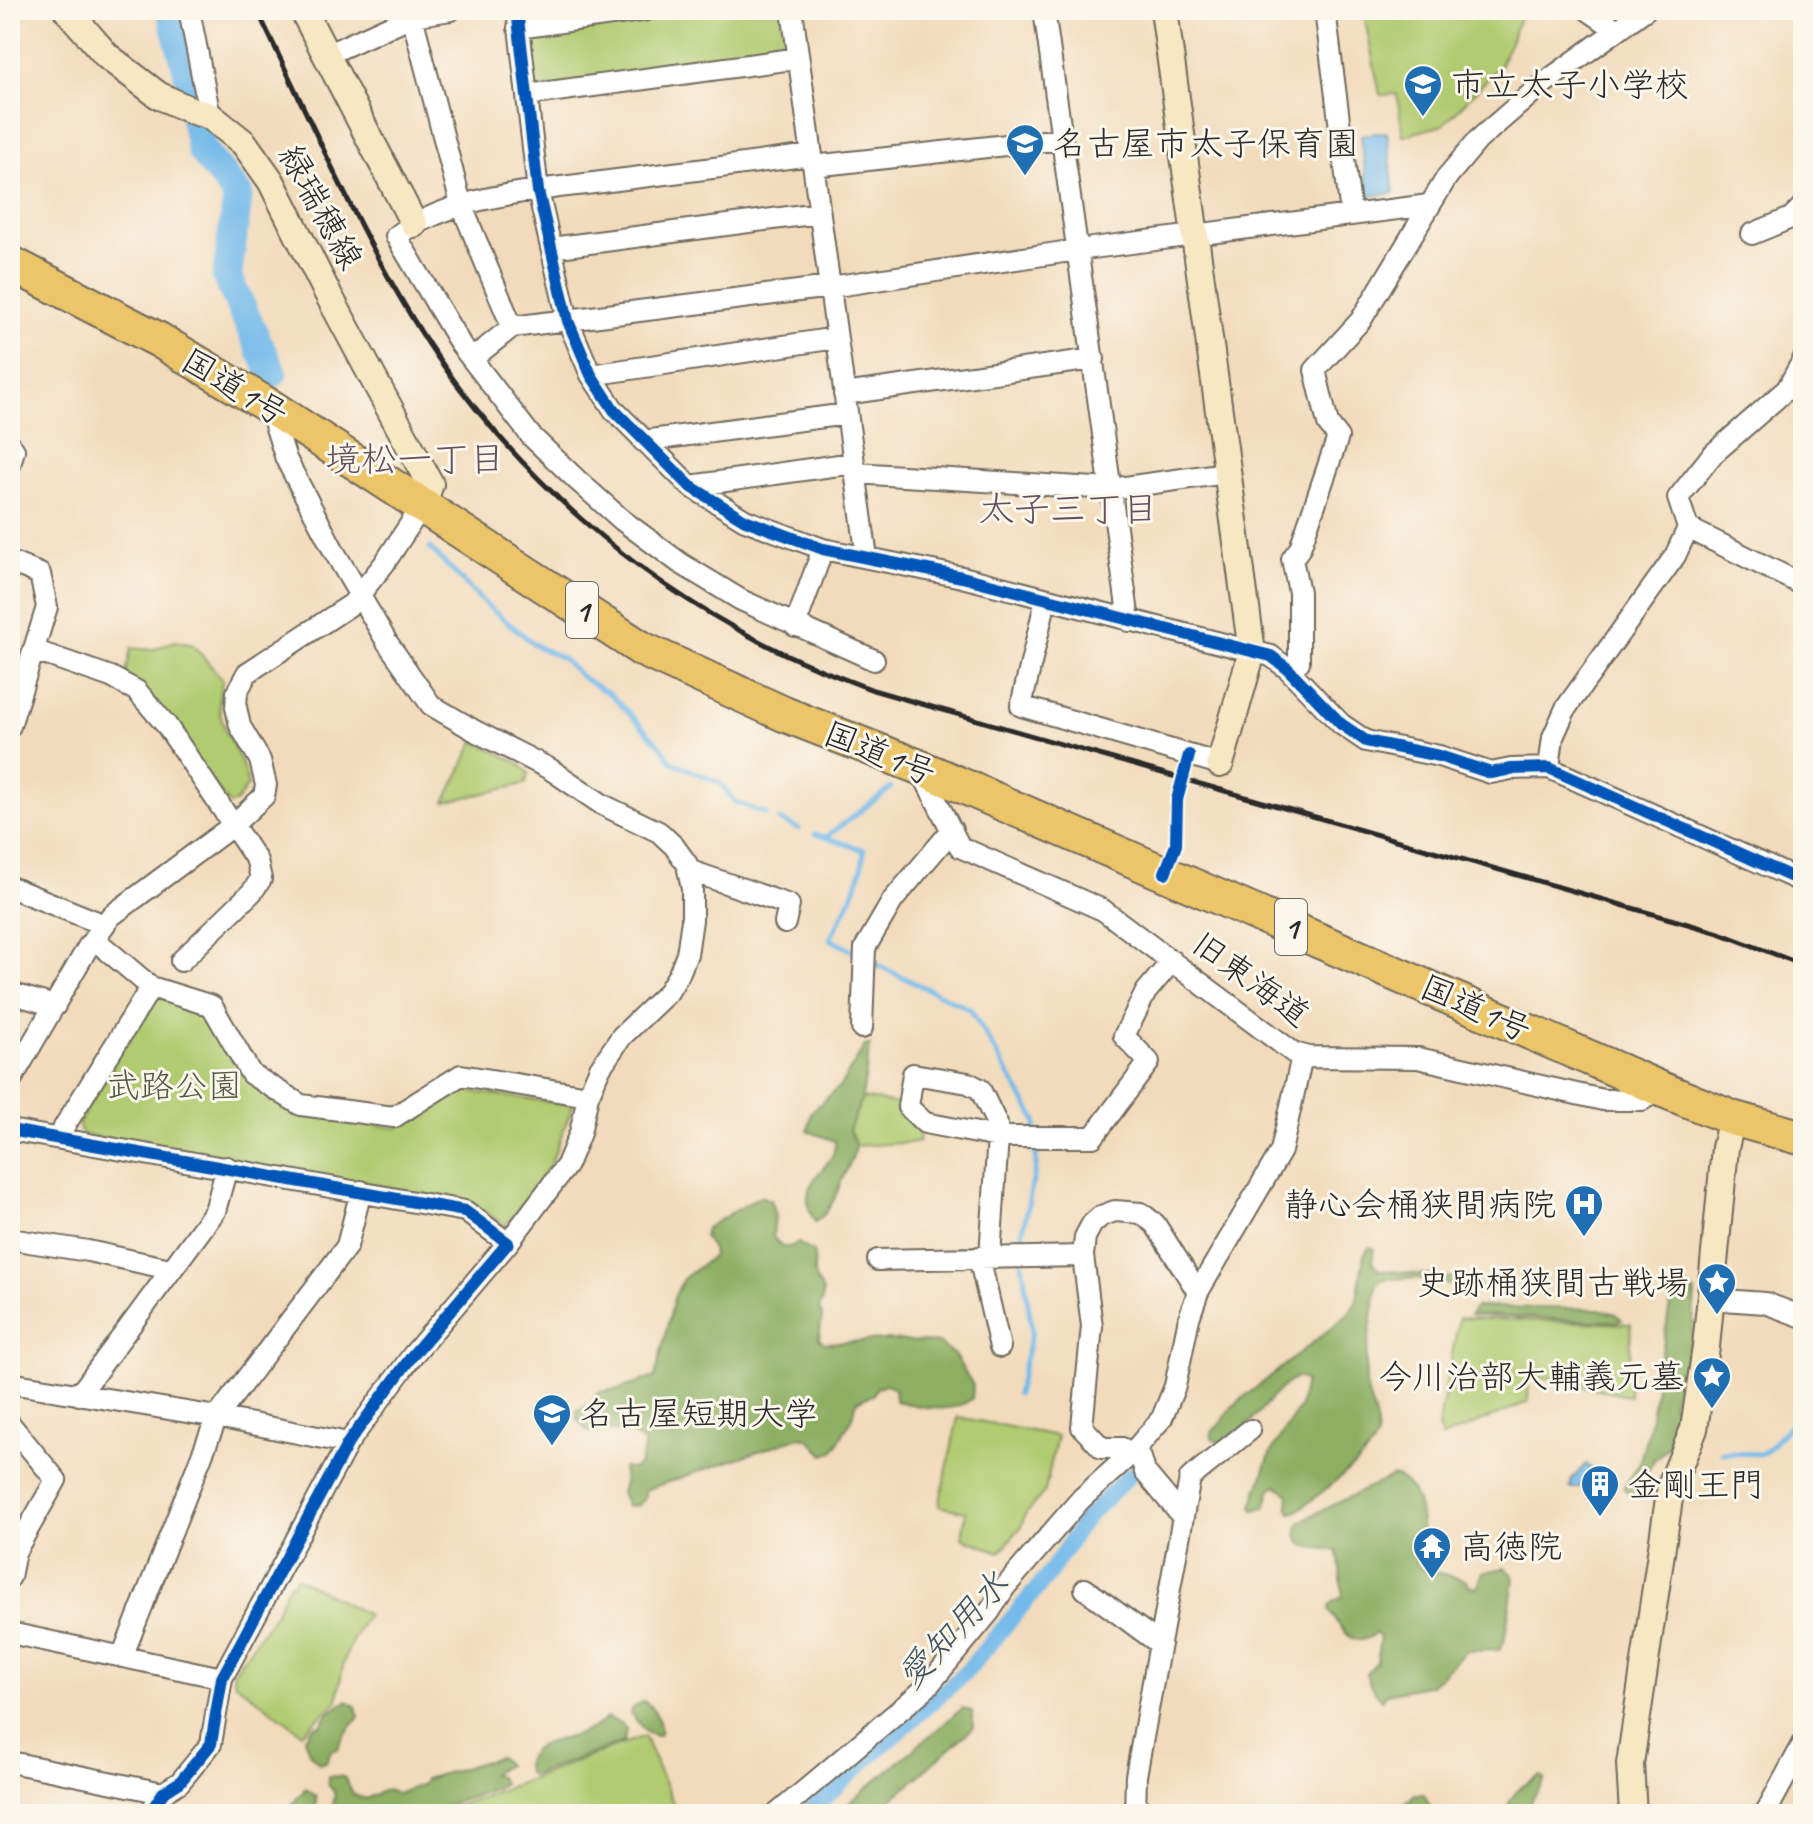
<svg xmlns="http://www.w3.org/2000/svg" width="1813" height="1824" viewBox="0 0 1813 1824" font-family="Caveat,'Klee One',sans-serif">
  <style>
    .green { fill: #b0cb70; stroke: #6e7b4e; stroke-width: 2 }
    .forest { fill: #8caf62; stroke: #5c6d46; stroke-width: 2 }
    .water { fill: #73baea; stroke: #4f728a; stroke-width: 2 }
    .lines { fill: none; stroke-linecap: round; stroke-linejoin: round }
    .stream { stroke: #73baea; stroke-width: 5 }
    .canal { stroke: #73baea; stroke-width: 16 }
    .river { stroke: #73baea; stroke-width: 30 }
    .street-casing { stroke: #71695d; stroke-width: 24 }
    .secondary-casing { stroke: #71695d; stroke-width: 30 }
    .highway-casing { stroke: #71695d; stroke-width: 38 }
    .street { stroke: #fff; stroke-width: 20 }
    .secondary { stroke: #f7e8c3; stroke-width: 26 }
    .highway { stroke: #ecc569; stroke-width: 34 }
    .rail { stroke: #2b2b2b; stroke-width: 5 }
    .cycleway-casing { stroke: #fbf7ec; stroke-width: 17 }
    .cycleway { stroke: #0057b8; stroke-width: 12 }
    .labels { text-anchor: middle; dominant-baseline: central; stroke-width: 6; stroke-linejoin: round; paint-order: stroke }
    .shield { fill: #fbf7ec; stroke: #696865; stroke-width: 2 }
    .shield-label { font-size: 32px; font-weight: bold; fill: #2b2b2b }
    .poi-label { font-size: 34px; fill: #2b2b2b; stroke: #fbf7ec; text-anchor: start }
    .street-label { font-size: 34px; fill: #2b2b2b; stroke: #fbf7ec }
    .park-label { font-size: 34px; fill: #535b40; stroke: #fbf7ec }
    .neighbourhood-label { font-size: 36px; fill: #65505c; stroke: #fbf7ec }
    .water-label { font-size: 36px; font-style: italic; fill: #415664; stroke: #fbf7ec }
  </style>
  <rect width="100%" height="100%" fill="#fbf7ec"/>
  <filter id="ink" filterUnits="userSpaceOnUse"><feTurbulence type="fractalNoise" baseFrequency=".0125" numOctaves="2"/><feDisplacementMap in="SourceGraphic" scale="16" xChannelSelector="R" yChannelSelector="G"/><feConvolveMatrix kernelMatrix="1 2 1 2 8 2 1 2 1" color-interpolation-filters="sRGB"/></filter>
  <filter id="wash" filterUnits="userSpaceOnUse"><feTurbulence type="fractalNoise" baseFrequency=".006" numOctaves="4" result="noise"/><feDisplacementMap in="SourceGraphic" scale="32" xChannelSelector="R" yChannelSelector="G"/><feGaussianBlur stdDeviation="1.8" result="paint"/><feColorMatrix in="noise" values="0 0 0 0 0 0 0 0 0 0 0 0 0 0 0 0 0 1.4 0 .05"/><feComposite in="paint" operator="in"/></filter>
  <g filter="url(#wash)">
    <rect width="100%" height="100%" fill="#f2dbbb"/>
    <!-- green -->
    <path class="green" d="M716 10H785L791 48 786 55 541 89 535 83 529 40 533 35Z
      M1363 10H1523L1500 66 1443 125 1403 136 1397 94 1380 95Z
      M175 641 193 645 223 680C208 724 241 745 248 785L237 801 230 805 126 674 131 648 152 650Z
      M475 741 517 762 529 773 525 784 445 802Z
      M154 996 206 1011 301 1115 397 1128 459 1090 573 1105 551 1163 506 1226 471 1203 82 1134 78 1124 148 1000Z
      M862 1098 898 1104 920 1125 919 1142 855 1146 849 1130Z
      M1459 1318 1631 1324 1629 1396 1548 1378 1529 1377 1528 1402 1442 1438 1438 1428Z
      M958 1417 1057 1436 1045 1491 1025 1514 1021 1527 1000 1552 962 1538 966 1512 939 1506Z
      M296 1577 367 1615C346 1649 342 1660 338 1700L302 1733 235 1683 233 1673 275 1614 289 1583 292 1584Z
      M644 1736 678 1814H438Z"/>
    <!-- forest -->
    <path class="forest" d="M870 1045 862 1098 849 1130C852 1135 855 1142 855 1148 854 1157 849 1165 845 1173 836 1192 834 1209 815 1222 790 1177 838 1171 835 1141L808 1131 811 1112 840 1086 865 1046Z
      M760 1196 770 1200 775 1214 773 1237 782 1247H790L798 1243 813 1252C816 1260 814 1264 814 1272 815 1292 830 1280 819 1309L822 1316 819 1339 825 1343 886 1340 939 1343 954 1355 973 1385 972 1399C947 1416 923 1406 895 1401L894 1387 886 1384 877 1387 873 1395 857 1401 853 1417 833 1452 824 1455 809 1439 800 1437 645 1490V1498L639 1505 627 1506 621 1492 624 1483 623 1468 633 1469 640 1464 645 1444C627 1427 612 1431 588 1432L577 1419V1410L591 1405 598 1392 619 1389 655 1377 674 1298 683 1279 713 1256 712 1249 704 1237 706 1228Z
      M1369 1247 1374 1249 1372 1262 1379 1270 1473 1280 1479 1284 1480 1291 1416 1278 1383 1279 1377 1284C1373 1316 1365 1350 1366 1382 1367 1399 1380 1421 1377 1437 1373 1456 1314 1498 1296 1512L1291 1513 1288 1506 1289 1494 1276 1485 1271 1489 1265 1508 1254 1510 1252 1506 1270 1454 1300 1406 1305 1381 1298 1377C1267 1391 1258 1428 1220 1442L1212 1438 1211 1433 1221 1423 1232 1407 1347 1315 1357 1300 1364 1255Z
      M1684 1283 1695 1293 1692 1339 1672 1403 1680 1414 1672 1443 1654 1460 1637 1490 1630 1493 1623 1488 1639 1464 1649 1428 1673 1287Z
      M1476 1307 1599 1309 1616 1314 1622 1320 1617 1322 1470 1315Z
      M1393 1476C1419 1484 1421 1516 1422 1538L1411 1543 1410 1547 1418 1567 1466 1580 1468 1585 1477 1588 1483 1572 1506 1568 1513 1575 1514 1581 1504 1642 1499 1650 1466 1651 1431 1685 1386 1694 1382 1700 1370 1685 1366 1673 1377 1662 1380 1637 1375 1633C1353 1652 1341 1628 1329 1610L1332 1603 1343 1596 1338 1552C1326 1546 1301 1553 1297 1534 1296 1527 1300 1522 1306 1518Z
      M347 1701 356 1706 359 1717 344 1736 338 1749 331 1751 326 1762 319 1763 310 1754 304 1739 314 1726 321 1725 328 1713Z
      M643 1701C655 1706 661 1722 660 1734L656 1736 647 1733 630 1713 631 1709Z
      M963 1708 972 1712 974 1727 875 1814H836Z
      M607 1718 621 1723 626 1729 624 1742 533 1775 527 1773C521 1742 555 1742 573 1736 585 1732 598 1726 607 1718Z
      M499 1757 507 1765 491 1774 499 1777 503 1783 498 1787 425 1814H385L381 1809H375L330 1814C333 1800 340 1796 328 1784L329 1776 344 1777 353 1794 366 1799C378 1793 386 1786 397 1794L423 1784 425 1779Z
      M1540 1776 1545 1779 1528 1806 1534 1814H1507C1506 1796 1525 1783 1540 1776Z
      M306 1788 316 1796V1814H284Z
      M1415 1794H1424L1434 1814H1367L1370 1808 1376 1806 1399 1810Z"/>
    <!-- water -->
    <path class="water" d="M1387 132 1394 193 1368 196 1361 135Z
      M1586 1464 1592 1469 1589 1480 1578 1488H1570L1572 1479Z"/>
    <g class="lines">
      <!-- stream -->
      <path class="stream" d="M430 548 485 604 538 647 562 658 584 679 610 694 662 747 672 762 720 783 735 802 766 814
        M779 820 799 829
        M815 834 864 850C863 880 844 912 830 939L858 954
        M827 836 891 788
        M877 965 970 1009 1036 1120V1128
        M1020 1245 1036 1165V1143
        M1017 1394 1032 1331 1022 1262
        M1722 1453 1760 1454 1768 1450 1803 1409"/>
      <!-- canal -->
      <path class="canal" d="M806 1814 966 1672 1046 1578 1086 1518 1130 1475"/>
      <!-- river -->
      <path class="river" d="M171 10 195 97V118L202 151 238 195 227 277 272 373"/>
    </g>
  </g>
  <g filter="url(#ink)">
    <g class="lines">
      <defs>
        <path id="street" d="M189 10 210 116
          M517 10 538 191 568 321 591 375 614 410 690 486 745 520 823 549 962 577 1271 656 1288 669 1341 724 1366 741 1439 756 1491 773 1511 769 1549 768 1803 882
          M792 10 867 558
          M1044 10 1129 621
          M1325 10 1351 214
          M1588 10 1617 30
          M412 16 461 204 512 327
          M518 28 647 10
          M326 55 412 16 451 10
          M527 95 785 60 799 61
          M811 155C744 164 676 173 609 181 537 191 458 193 396 236L461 345 531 436 577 480 622 520 680 563 741 600 874 660
          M813 166 1062 139
          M1752 234 1791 218 1803 206
          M551 248 819 213
          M472 359 512 327 830 287 1077 250 1429 205
          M591 375 836 338
          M844 394 1094 359
          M269 406 286 459 335 553 387 642 431 705 477 732 550 769 603 805 659 832 674 846 687 864 692 889V920L687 954 679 974 668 992 622 1036 600 1068 588 1096 580 1133 567 1165 508 1243
          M643 441 847 414
          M10 445 14 450 10 465
          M855 473 1111 489 1226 473
          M690 486 853 463
          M1688 528 1803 585
          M10 562 40 574 47 607 10 726
          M1046 599 1021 706 1220 764
          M795 626 823 549
          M33 650 111 677 137 691 167 726 257 861 261 879 252 892 181 961
          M1288 669 1299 662V592L1292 559 1300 548 1338 437 1328 424 1315 370 1361 320 1447 177 1478 140 1540 86 1645 10
          M919 767 960 847 1103 910 1294 1053 1309 1057 1418 1058 1603 1100H1642L1661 1089
          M1549 768 1553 737 1566 708 1675 556 1688 528 1678 498 1712 455 1787 389 1803 360
          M688 870 789 905 785 923
          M10 887 97 922 102 928
          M94 939 151 987 212 1006 251 1074 301 1105 394 1117 461 1075 588 1096
          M10 993 55 1006
          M862 1028 865 948 893 900 952 830
          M913 1074 968 1083 980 1089 997 1124 998 1137 925 1123 908 1107Z
          M10 1082 88 947 111 916 232 826 264 796 266 785 260 760 240 726 236 707 237 692 247 673 352 604 384 564 422 506
          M10 1130 465 1211 508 1243 412 1356 348 1443 222 1678 211 1744 180 1782 163 1793 149 1814
          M61 1138 64 1127 151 987
          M10 1239 88 1251 170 1269
          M990 1256 998 1137H1093L1149 1062 1124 1036 1146 992 1172 961
          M979 1257 1000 1347
          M878 1260 1083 1256
          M1709 1299 1765 1303 1803 1317
          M10 1383 217 1417 348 1443
          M79 1395 215 1211 227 1167
          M10 1424 56 1480 15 1552 10 1577
          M1181 1515 1145 1472 1141 1458 1122 1448H1102L1082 1427 1092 1326 1083 1256 1085 1237 1092 1224 1101 1216 1115 1211 1141 1213 1155 1224 1198 1292
          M1085 1589 1160 1644
          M10 1633 222 1678
          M122 1657 217 1417 347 1246 361 1191
          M10 1762 163 1793
          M777 1814 927 1687 990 1611 1005 1587 1081 1499 1133 1452 1162 1418 1175 1386 1189 1318 1198 1292 1281 1151 1302 1056
          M1135 1814 1136 1776 1190 1478 1250 1430
          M1765 1814 1803 1744"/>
        <path id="secondary" d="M67 10 107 56 158 95 190 110 210 116 244 143 271 181 327 292 430 484 422 506
          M303 10 414 224
          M1164 10 1252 652 1220 764
          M1633 1814 1630 1764 1671 1485 1694 1429 1706 1347 1725 1148 1732 1118"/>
        <path id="highway" d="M10 263 159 340 269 406 642 649 784 714 919 767 1661 1089 1732 1118 1803 1138"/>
      </defs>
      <!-- street casing -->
      <use href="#street" class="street-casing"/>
      <!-- secondary casing -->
      <use href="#secondary" class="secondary-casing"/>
      <!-- highway casing -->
      <use href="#highway" class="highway-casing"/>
      <!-- street -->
      <use href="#street" class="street"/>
      <!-- secondary -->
      <use href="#secondary" class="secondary"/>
      <!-- highway -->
      <use href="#highway" class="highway"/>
      <!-- rail -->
      <path class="rail" d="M257 10C313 124 367 254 438 358 520 476 630 574 757 640 794 660 834 675 873 690L1719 933 1803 965"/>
      <defs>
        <path id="cycleway" d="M517 10 538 191 568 321 591 375 614 410 690 486 745 520 823 549 962 577 1271 656 1288 669 1341 724 1366 741 1439 756 1491 773 1511 769 1549 768 1803 882
          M1165 873 1176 845 1177 800 1189 755
          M10 1130 465 1211 508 1243 412 1356 348 1443 222 1678 211 1744 180 1782 163 1793 149 1814"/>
      </defs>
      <!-- cycleway casing -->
      <use href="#cycleway" class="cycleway-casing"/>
      <!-- cycleway -->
      <use href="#cycleway" class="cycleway"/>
    </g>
  </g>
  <!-- icons -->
  <defs>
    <symbol id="school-pin" viewBox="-11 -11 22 30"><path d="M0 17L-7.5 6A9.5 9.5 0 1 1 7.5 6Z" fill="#1f6fb2" stroke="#fbf7ec"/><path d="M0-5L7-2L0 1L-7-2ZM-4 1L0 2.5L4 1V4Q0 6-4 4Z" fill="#fff"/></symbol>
    <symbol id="hospital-pin" viewBox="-11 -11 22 30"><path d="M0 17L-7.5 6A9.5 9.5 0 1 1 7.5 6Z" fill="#1f6fb2" stroke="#fbf7ec"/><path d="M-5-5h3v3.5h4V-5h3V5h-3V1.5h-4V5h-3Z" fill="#fff"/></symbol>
    <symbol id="sight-pin" viewBox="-11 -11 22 30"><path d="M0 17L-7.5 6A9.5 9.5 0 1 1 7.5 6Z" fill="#1f6fb2" stroke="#fbf7ec"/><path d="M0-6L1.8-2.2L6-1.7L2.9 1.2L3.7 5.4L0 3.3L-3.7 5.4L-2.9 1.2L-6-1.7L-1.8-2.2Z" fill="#fff"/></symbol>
    <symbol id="university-pin" viewBox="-11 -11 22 30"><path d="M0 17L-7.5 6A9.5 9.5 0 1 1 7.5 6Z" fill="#1f6fb2" stroke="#fbf7ec"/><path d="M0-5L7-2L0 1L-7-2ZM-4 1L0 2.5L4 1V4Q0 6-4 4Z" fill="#fff"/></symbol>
    <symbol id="building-pin" viewBox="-11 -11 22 30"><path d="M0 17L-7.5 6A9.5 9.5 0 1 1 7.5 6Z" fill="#1f6fb2" stroke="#fbf7ec"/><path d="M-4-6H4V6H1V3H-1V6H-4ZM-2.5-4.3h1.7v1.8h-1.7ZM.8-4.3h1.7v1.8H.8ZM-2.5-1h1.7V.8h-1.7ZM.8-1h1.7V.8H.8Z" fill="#fff"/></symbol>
    <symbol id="temple-pin" viewBox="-11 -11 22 30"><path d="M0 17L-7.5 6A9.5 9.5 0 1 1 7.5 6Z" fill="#1f6fb2" stroke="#fbf7ec"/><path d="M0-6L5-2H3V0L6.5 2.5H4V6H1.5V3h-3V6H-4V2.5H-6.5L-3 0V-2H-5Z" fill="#fff"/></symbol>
  </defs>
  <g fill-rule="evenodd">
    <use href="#school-pin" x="1401" y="62" width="44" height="60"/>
    <use href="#school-pin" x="1003" y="121" width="44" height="60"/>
    <use href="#hospital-pin" x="1562" y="1182" width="44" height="60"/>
    <use href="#sight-pin" x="1695" y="1260" width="44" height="60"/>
    <use href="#sight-pin" x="1690" y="1354" width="44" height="60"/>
    <use href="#university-pin" x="530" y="1391" width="44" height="60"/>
    <use href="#building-pin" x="1578" y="1462" width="44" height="60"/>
    <use href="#temple-pin" x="1410" y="1524" width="44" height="60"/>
  </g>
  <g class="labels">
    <!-- shield labels -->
    <g class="shield">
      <rect x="566" y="582" width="32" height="56" rx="6"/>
      <rect x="1275" y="899" width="32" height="56" rx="6"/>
    </g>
    <g class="shield-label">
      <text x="582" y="610">1</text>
      <text x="1291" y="927">1</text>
    </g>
    <!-- poi labels -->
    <g class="poi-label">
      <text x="1451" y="84">市立太子小学校</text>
      <text x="1053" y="143">名古屋市太子保育園</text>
      <text x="1556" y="1204" text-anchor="end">静心会桶狭間病院</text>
      <text x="1689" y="1282" text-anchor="end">史跡桶狭間古戦場</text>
      <text x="1684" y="1376" text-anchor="end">今川治部大輔義元墓</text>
      <text x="580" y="1413">名古屋短期大学</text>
      <text x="1628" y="1484">金剛王門</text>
      <text x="1460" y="1546">高徳院</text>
    </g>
    <!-- street labels -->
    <g class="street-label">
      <text transform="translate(321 207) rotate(61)">緑瑞穂線</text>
      <text transform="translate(235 387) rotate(31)">国道1号</text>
      <text transform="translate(880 753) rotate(22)">国道1号</text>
      <text transform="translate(1251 979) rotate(36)">旧東海道</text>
      <text transform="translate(1476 1008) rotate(24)">国道1号</text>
    </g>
    <!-- park labels -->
    <g class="park-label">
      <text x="174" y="1085">武路公園</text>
    </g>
    <!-- neighbourhood labels -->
    <g class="neighbourhood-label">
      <text x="415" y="459">境松一丁目</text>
      <text x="1068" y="509">太子三丁目</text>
    </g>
    <!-- water labels -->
    <g class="water-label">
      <text transform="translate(953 1630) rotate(-47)">愛知用水</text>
    </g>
  </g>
  <!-- margin -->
  <rect width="1813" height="1824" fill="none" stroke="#fbf7ec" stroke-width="40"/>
</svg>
